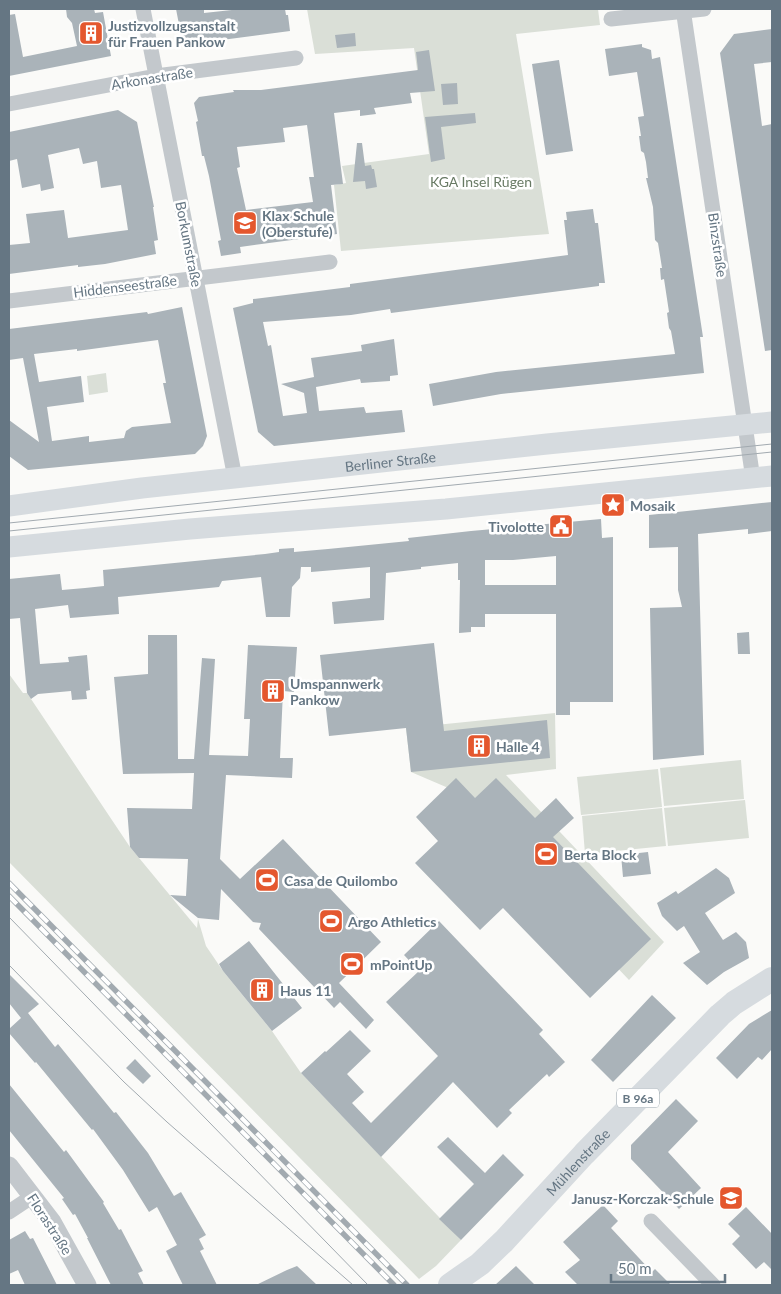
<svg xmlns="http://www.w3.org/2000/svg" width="781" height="1294" viewBox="0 0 781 1294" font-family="Lato,sans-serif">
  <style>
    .green { fill: #dadfd7 }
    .building { fill: #aab3b9; fill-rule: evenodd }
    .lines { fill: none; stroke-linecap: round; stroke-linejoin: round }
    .minor { stroke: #c3c8cc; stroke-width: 15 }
    .tertiary { stroke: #c3c8cc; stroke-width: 19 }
    .secondary { stroke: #d6dbdf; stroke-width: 21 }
    .primary { stroke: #d6dbdf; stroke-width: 24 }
    .tram { stroke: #a2aab0; stroke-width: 1 }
    .rail-casing { stroke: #a2aab0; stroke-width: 5.5 }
    .rail { stroke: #fff; stroke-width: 4; stroke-dasharray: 11; stroke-linecap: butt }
    .labels { text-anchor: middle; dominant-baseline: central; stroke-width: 5; stroke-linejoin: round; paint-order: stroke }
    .shield { fill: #fff; stroke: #939fa8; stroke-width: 1 }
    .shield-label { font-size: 12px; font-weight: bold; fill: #657683 }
    .poi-label { font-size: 14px; font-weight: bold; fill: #657683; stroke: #fff; text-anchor: start }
    .street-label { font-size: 14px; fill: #657683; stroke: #fff }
    .park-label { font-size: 14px; fill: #687a64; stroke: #fff }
  </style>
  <rect width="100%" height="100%" fill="#fafaf8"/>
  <!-- green -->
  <path class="green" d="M307 9H598L600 25 516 34 549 234 341 251 334 185 346 183 342 166 429 154 414 48 315 54Z
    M106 373 108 392 89 395 87 376Z
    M9 674 23 693H27L130 847 197 928 198 919 206 946 223 971 272 1031 301 1073 461 1240 436 1266 419 1279 9 862Z
    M555 713 556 769 506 775 664 942 629 980 446 787 411 772 406 728Z
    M741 760 744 799 664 806 660 768Z
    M658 769 662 807 581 815 577 777Z
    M745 800 749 838 668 846 664 808Z
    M662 808 666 846 585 854 582 816Z"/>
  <!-- building -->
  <path class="building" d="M66 9H94L95 13 103 12 111 56 9 76V15L15 14 23 57 77 46 72 23 67 17Z
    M176 9H204V13L241 9H285L286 15H288L290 31 214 41 186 43 182 40Z
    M772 29V62L754 64 762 126 772 124V350L765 351 720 53 734 34Z
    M355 33 356 46 337 48 335 35Z
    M642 44V47L651 50 652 59 660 57 703 337H700L704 373 501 394 433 406 429 384 496 372 675 354 671 331 669 328 667 313 669 312 664 279 661 280 660 268H662L658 243 655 240 653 207 646 178H648L646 162 644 153 641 151 639 136H641L638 117 644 116 637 72 609 76 605 49Z
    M429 50 435 91 410 93 412 103 374 108 376 114 360 116V110L334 113 343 184 331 185 337 234 240 247 241 253 221 256 218 241 221 240 209 176 204 156H202L196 122 198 121 194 103 199 97 234 92 233 90H261L418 70 416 52ZM307 125 314 177H309L313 202 246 210 237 168 240 167 237 147 285 142 283 128Z
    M559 60 573 151 546 155 532 64Z
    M457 83 458 104 443 105 441 84Z
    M118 110 137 122 154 207H153L158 240 154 241 156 254 105 264 78 267V265L9 274V245L30 243 26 214 64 210 68 238 128 230 121 185 101 188 97 161 83 164 79 148 48 155 54 188 41 191 40 184 22 188 17 159 9 161V132Z
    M475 113 476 123 441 127 445 159 431 162 425 117Z
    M357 143H362L365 166 371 165 372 169H374L377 187 366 189 365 181 353 182Z
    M593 209 595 223H598L605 283H599V286L391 313 390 309 351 315 263 322 268 346 271 345 283 416 307 413 304 393 281 384 314 377 311 358 362 351 361 345 394 339 398 375 390 376V381L361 383 360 379 316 387 319 411 364 407 366 413 402 410 405 432 274 446 258 432 233 308 253 303V299L350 287V284L568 255 564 220H567L566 212Z
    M182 307 207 436 203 446 195 454 28 470 9 456V420L39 442 23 358 9 360V329L147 312 148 314ZM158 340 166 383H163L171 423 132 427 126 431 124 438 89 442V436L52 441 47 407 84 402 81 376 39 382 34 354 77 349V351Z
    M772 502V531L748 534V529L698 534 704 755 653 760 650 608 682 607 678 590V547L649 548V515Z
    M601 519 602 538 613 537V702H570V715H556V614H485V627H471V632L459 633 460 580H458V563L421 567V569L386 573 384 620 334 624 332 602 370 598V567L311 572V567H301L300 578 292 587 290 617H266L261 577 222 581 219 587 118 597 119 614 70 618 68 605 35 609 40 664 69 662 68 657 87 655 90 690 86 691 87 699 72 700 71 691 38 694 31 699 27 693 20 618 9 619V579L60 574 62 590 85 588 104 586 103 570 265 554 279 552V549L294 548V552L328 549 409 541 408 538 471 531ZM556 556V585H485V560H513Z
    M749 632 750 654H738L737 633Z
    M148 635H177L178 759H194L202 658 215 659 209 755 248 756 250 719H244L248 645 297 647 294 692 283 691 280 758H293L292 778 226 775 220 859 240 879 283 839 381 942 339 983 374 1020 366 1029 340 1002 334 1008 259 929 261 923 253 922 221 889 219 920 198 918 170 895 186 896 188 859 139 858 130 847 127 808 192 809 194 773 123 774 114 677 148 674Z
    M434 643 444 731 547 720 550 758 411 772 406 728 329 736 320 655Z
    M456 778 475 798 496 778 535 818 556 798 574 818 553 837 651 939 590 998 503 908 480 930 415 863 438 841 416 817Z
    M648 852 651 874 623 877 621 855Z
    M716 868 729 878 735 893 705 913 723 940 736 932 746 942 749 958 724 972 707 985 683 963 700 952 684 926 677 931 662 916 657 903 676 891 678 894Z
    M439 921 543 1030 539 1034 565 1062 549 1077 547 1074 509 1110 512 1113 497 1128 453 1082 381 1157 301 1073 325 1051 326 1052 350 1030 371 1051 347 1074 364 1092 352 1103 371 1123 438 1056 386 1002 419 971 404 955Z
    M249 941 302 1008 272 1031 223 971 219 964Z
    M9 974 39 1004 28 1013 55 1047 58 1044 114 1113 116 1112 148 1153 174 1196 181 1192 206 1235 199 1239 204 1249 200 1251 217 1285H183L166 1251 177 1245 157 1207 149 1212 123 1170 93 1129 92 1130 36 1062 35 1063 9 1033V1029L21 1018 9 1003Z
    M652 995 676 1018 613 1082 591 1060Z
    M772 1010V1049L762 1060 758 1057 737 1079 716 1058 749 1024Z
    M135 1059 151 1076 143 1084 126 1068Z
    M9 1084 64 1152 66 1150 104 1202 103 1203 119 1230 121 1229 143 1271 138 1273 144 1285H111L87 1238H88L75 1214 73 1215 62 1199 64 1198 9 1130Z
    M676 1099 698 1121 668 1152 701 1188 679 1209 631 1159V1145Z
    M448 1137 485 1173 503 1154 524 1175 461 1240 439 1219 474 1184 437 1147Z
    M603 1205 618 1221 611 1228 652 1272 655 1269 671 1285H578L565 1272 580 1260 563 1242Z
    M746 1207 772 1234V1270L764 1262 756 1269 732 1244 740 1236 728 1224Z
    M25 1231 30 1239 33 1238 57 1285H25L18 1270 9 1274V1240Z
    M297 1266 317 1285H256L287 1270Z
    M516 1266 535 1285H495Z"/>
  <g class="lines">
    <!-- minor -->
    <path class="minor" d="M143 9 235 478
      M683 9 753 479
      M611 19 704 9
      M9 104 156 76 296 58
      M9 301 330 262
      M9 1212 33 1196
      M651 1221 713 1285"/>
    <!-- tertiary -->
    <path class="tertiary" d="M9 1166 52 1222 87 1285"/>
    <!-- secondary -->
    <g class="secondary">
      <path id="s1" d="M9 506 142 488 547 444 772 422"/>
      <path d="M9 547 190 529 446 509 772 476"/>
    </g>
    <!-- primary -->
    <path class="primary" id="s2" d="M450 1285 480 1264 504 1241 584 1154 720 1015 734 1003 772 979"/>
    <!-- tram -->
    <path class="tram" d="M9 523 772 444
      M9 531 772 452
      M9 917 368 1285
      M9 965 124 1082 167 1122 353 1285"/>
    <defs>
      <path id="rail" d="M9 883 407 1285
        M9 896 394 1285"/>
    </defs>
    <!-- rail casing -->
    <use href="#rail" class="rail-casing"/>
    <!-- rail -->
    <use href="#rail" class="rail"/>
  </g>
  <!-- icons -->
  <defs>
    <symbol id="building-square" viewBox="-11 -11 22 22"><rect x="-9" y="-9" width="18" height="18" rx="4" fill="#e4572e" stroke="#fff"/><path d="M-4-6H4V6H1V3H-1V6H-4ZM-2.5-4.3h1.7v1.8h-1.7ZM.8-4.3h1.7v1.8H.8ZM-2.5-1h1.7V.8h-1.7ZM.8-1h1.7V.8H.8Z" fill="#fff"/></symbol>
    <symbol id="school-square" viewBox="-11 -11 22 22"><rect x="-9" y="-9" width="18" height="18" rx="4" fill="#e4572e" stroke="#fff"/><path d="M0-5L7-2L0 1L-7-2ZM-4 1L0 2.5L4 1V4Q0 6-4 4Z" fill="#fff"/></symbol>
    <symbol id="sight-square" viewBox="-11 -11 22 22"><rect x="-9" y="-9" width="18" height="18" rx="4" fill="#e4572e" stroke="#fff"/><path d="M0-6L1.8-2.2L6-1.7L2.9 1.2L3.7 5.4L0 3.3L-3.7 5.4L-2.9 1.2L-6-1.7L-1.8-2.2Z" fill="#fff"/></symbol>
    <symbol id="civic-square" viewBox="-11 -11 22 22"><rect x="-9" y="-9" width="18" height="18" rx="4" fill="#e4572e" stroke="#fff"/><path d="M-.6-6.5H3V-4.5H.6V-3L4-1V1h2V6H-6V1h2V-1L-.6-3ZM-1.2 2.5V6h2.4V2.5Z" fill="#fff"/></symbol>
    <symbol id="stadium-square" viewBox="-11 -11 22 22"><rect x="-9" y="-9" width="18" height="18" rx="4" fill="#e4572e" stroke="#fff"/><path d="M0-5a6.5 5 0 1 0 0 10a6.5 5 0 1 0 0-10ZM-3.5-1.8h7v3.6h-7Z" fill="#fff"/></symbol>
  </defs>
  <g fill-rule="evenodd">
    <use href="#building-square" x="77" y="19" width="28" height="28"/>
    <use href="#school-square" x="231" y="209" width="28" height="28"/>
    <use href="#sight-square" x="599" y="491" width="28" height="28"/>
    <use href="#civic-square" x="547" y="512" width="28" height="28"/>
    <use href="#building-square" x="259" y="677" width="28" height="28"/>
    <use href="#building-square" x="465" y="732" width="28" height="28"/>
    <use href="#stadium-square" x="532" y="840" width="28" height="28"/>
    <use href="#stadium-square" x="253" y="866" width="28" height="28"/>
    <use href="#stadium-square" x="317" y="907" width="28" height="28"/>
    <use href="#stadium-square" x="338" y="950" width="28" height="28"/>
    <use href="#building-square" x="248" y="976" width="28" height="28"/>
    <use href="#school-square" x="717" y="1184" width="28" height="28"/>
  </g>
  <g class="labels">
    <!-- shield labels -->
    <rect class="shield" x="617" y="1088.5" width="42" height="19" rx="4"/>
    <g class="shield-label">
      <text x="638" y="1098">B 96a</text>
    </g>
    <!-- poi labels -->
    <g class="poi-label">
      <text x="108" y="25">Justizvollzugsanstalt<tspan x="108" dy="16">für Frauen Pankow</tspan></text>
      <text x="262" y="215">Klax Schule<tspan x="262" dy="16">(Oberstufe)</tspan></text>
      <text x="630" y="505">Mosaik</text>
      <text x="544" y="526" text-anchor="end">Tivolotte</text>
      <text x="290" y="683">Umspannwerk<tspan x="290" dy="16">Pankow</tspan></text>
      <text x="496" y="746">Halle 4</text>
      <text x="564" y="854">Berta Block</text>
      <text x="284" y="880">Casa de Quilombo</text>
      <text x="348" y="921">Argo Athletics</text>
      <text x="370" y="964">mPointUp</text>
      <text x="280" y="990">Haus 11</text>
      <text x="714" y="1198" text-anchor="end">Janusz-Korczak-Schule</text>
    </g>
    <!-- street labels -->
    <g class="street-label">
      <text transform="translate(152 78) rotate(-9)">Arkonastraße</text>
      <text transform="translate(189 244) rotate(79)">Borkumstraße</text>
      <text transform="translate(718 245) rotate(82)">Binzstraße</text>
      <text transform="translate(125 286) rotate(-7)">Hiddenseestraße</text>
      <text stroke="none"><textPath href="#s1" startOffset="384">Berliner Straße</textPath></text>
      <text stroke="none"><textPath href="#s2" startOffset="178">Mühlenstraße</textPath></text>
      <text transform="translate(50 1224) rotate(57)">Florastraße</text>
    </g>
    <!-- park labels -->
    <g class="park-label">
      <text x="481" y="181">KGA Insel Rügen</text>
    </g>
  </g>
  <!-- border -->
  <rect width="781" height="1294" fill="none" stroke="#657683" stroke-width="20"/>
  <!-- scale -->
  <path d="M611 1274v8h114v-8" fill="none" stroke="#657683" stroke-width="2.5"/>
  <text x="618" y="1274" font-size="15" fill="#657683" stroke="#ffffff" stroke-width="4" paint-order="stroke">50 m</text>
</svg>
